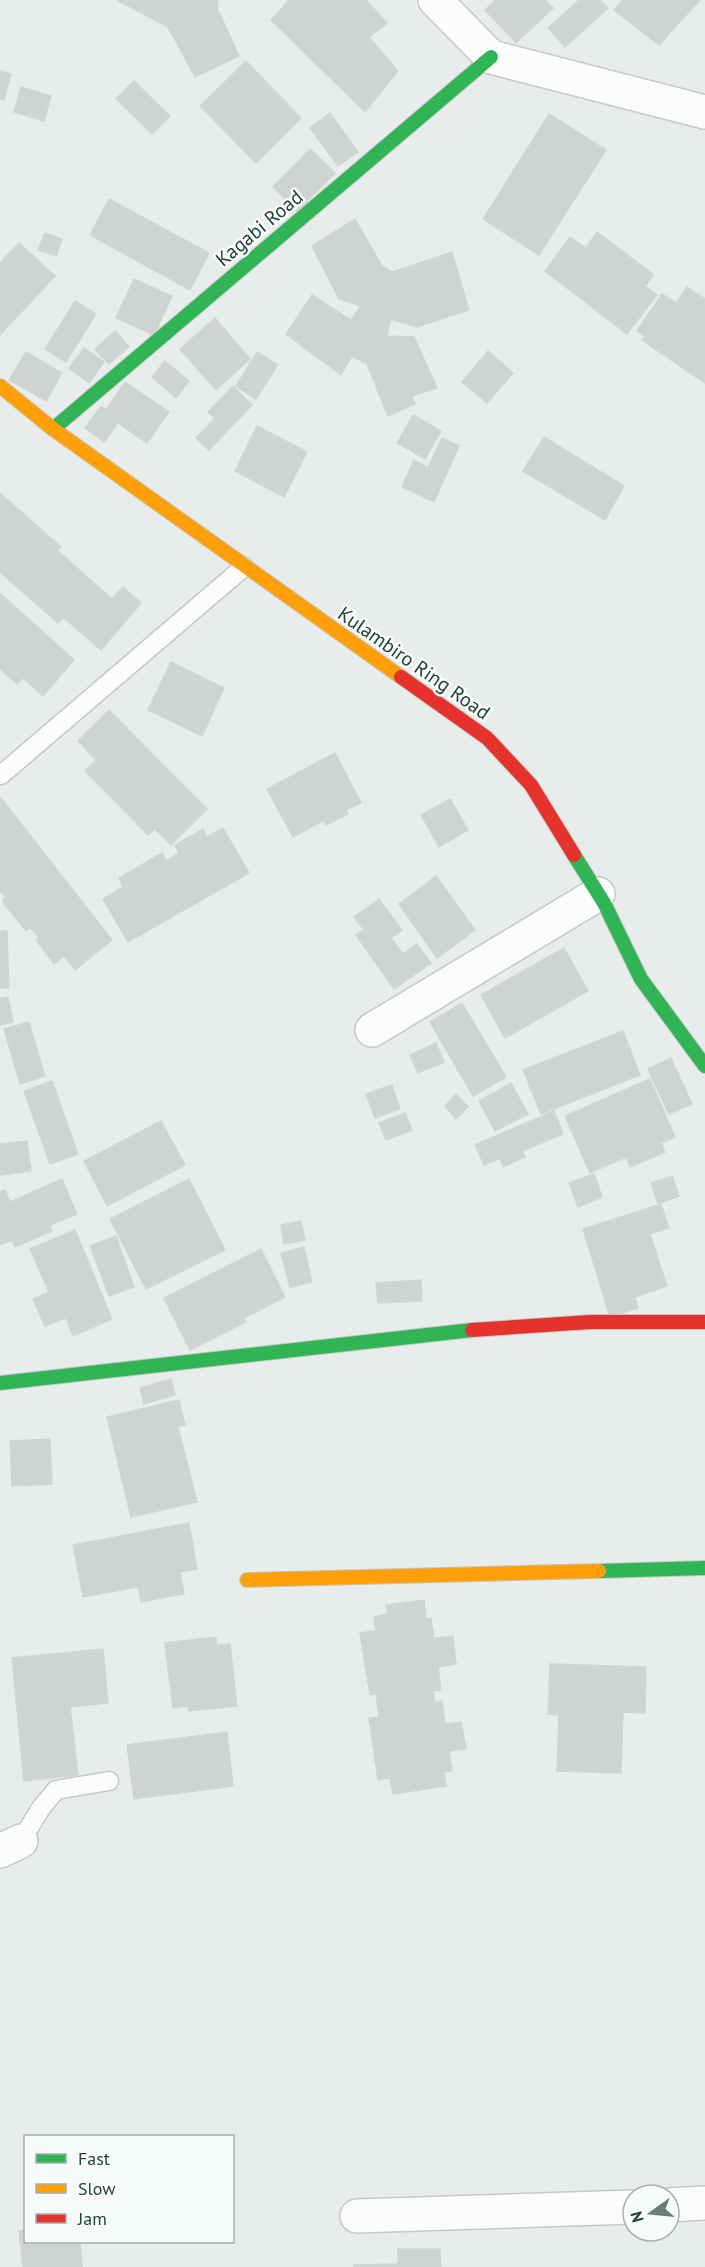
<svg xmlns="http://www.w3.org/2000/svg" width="705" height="2267" viewBox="0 0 705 2267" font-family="'PT Sans',sans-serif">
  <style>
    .building { fill: #cfd4d2; stroke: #d1d6d4; stroke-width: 1.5 }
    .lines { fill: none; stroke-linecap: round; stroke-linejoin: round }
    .lane-casing { stroke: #c5cac8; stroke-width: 21 }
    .street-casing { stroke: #c5cac8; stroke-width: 36 }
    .fast-casing { stroke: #c3cbc8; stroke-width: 16 }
    .slow-casing { stroke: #c3cbc8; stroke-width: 16 }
    .jam-casing { stroke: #c3cbc8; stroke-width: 16 }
    .lane { stroke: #fcfcfc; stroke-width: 18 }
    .street { stroke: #fcfcfc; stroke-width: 33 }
    .fast { stroke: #30b455; stroke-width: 14 }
    .slow { stroke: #ff9f0a; stroke-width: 14 }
    .jam { stroke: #e5322d; stroke-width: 14 }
    .labels { text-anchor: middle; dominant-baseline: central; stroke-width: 5; stroke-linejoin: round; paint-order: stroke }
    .street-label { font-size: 20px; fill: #24423a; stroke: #f7fbf9 }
  </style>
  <rect width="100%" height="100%" fill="#e8edeb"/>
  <!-- building -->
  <path class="building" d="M117 0H218L217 8 239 56 195 77 168 27Z
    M289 0H366L387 23 369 37 398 71 365 112 271 20Z
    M496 0H545L553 8 516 43 485 10Z
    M579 0H600L608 8 565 47 548 28Z
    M623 0H700L659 45 614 10Z
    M246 61 301 118 256 163 200 106Z
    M0 71 11 74 4 100 0 99Z
    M134 81 170 116 152 134 116 99Z
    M21 87 51 96 44 121 14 112Z
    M330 113 358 152 338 166 310 128Z
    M549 114 606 150 539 255 483 219Z
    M310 149 335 173 297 211 273 187Z
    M109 199 209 253 190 290 90 235Z
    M355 219 382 266 392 272 452 252 469 310 417 327 391 319 387 336 414 337 437 388 412 396 415 404 388 416 367 364 352 356 341 375 286 334 312 295 351 320 361 306 339 299 312 246Z
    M597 232 654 275 645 286 657 295 627 334 545 271 570 237 586 248Z
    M45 233 62 239 56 256 38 250Z
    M19 243 55 276 0 335V263Z
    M134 279 172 296 154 335 116 318Z
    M687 287 705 299V383L642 340 645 336 637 331 662 294 676 303Z
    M75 301 96 314 66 362 45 349Z
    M215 318 250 359 216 390 180 349Z
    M115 331 129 347 109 364 95 349Z
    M84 348 104 362 89 383 69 368Z
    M488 351 513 373 487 403 462 382Z
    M26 352 62 373 46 401 9 380Z
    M257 352 278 365 256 399 236 386Z
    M165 361 189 381 176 398 152 377Z
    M125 382 169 412 147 443 118 423 104 442 85 428 101 406 106 410Z
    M233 386 252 405 209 450 196 438 215 418 208 412Z
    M413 415 441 431 425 459 397 443Z
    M257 426 307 452 284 497 235 471Z
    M544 437 624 486 605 520 523 471Z
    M442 438 459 446 434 502 402 487 414 460 428 468Z
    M0 493 61 547 57 550 112 599 123 587 141 603 101 650 63 617 58 623 0 572Z
    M0 593 74 660 43 696 23 678 17 684 0 669Z
    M171 662 224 688 202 736 148 710Z
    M109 710 207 809 171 845 155 829 148 835 85 771 96 760 78 741Z
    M335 753 361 803 346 810 348 814 326 825 324 820 293 837 267 789Z
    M1 798 112 940 75 970 64 956 54 964 36 940 39 938 30 927 26 931 2 901 6 897 0 891Z
    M450 799 468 830 439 847 421 815Z
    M223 828 249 873 128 942 103 899 123 887 119 878 162 853 166 861 179 853 175 845 203 829 207 837Z
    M436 876 475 930 437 958 399 904Z
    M379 899 402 930 391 938 403 954 417 944 431 963 394 989 356 935 364 930 354 917Z
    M0 931H7L9 988H0Z
    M564 948 588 991 505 1038 481 995Z
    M8 997 13 1022 0 1025V998Z
    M462 1003 506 1077 473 1096 430 1022Z
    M29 1022 45 1076 20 1084 4 1029Z
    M623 1031 640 1075 541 1114 523 1070Z
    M436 1043 444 1062 418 1073 410 1055Z
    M671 1058 692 1104 669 1114 648 1069Z
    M650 1079 675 1137 661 1143 665 1152 630 1167 626 1157 590 1173 565 1116Z
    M52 1081 78 1154 50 1164 24 1091Z
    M511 1083 528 1114 495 1131 479 1101Z
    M392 1085 400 1109 375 1118 366 1094Z
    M456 1094 468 1107 456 1119 445 1106Z
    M554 1111 563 1134 522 1151 525 1157 503 1167 500 1158 484 1165 475 1145Z
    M405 1113 412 1130 386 1140 379 1123Z
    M161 1121 185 1165 107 1206 84 1161Z
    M27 1141 31 1171 0 1175V1144Z
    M594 1174 602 1197 578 1207 569 1183Z
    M672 1176 679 1196 658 1204 651 1183Z
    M62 1179 77 1214 50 1225 52 1231 15 1247 12 1240 0 1245V1192L5 1190 10 1202Z
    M189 1179 225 1250 146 1289 110 1219Z
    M661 1204 669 1228 650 1234 667 1286 635 1297 638 1308 610 1317 583 1229Z
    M301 1221 305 1240 284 1244 281 1225Z
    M75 1230 112 1319 73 1336 66 1318 45 1326 33 1299 49 1292 30 1249Z
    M116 1236 134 1287 109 1296 90 1246Z
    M304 1247 312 1282 290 1287 281 1253Z
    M261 1249 285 1297 244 1318 246 1322 190 1350 164 1298Z
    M421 1280 422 1301 378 1303 376 1283Z
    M171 1379 175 1395 144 1404 140 1388Z
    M179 1400 185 1425 178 1427 197 1502 131 1517 107 1417Z
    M50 1439 52 1484 12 1486 10 1441Z
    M189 1523 197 1569 180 1572 184 1594 141 1602 138 1587 83 1597 73 1545Z
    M424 1600 426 1619 431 1618 434 1638 453 1636 456 1664 438 1667 441 1690 433 1691 435 1703 442 1701 445 1724 461 1722 466 1749 449 1751 452 1771 444 1772 446 1786 393 1794 390 1778 378 1780 369 1718 379 1717 376 1694 370 1695 360 1633 376 1631 374 1617 388 1614 386 1605Z
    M216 1637V1645L230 1644 237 1706 189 1711 188 1706 173 1708 165 1643Z
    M103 1649 108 1703 70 1707 78 1775 24 1781 12 1658Z
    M550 1664 646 1667 645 1713 623 1712 621 1773 557 1771 559 1715 548 1714Z
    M227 1732 233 1786 134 1799 127 1745Z
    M26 2230V2242H80L82 2267H23L19 2231Z
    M398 2249H440L441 2267H354V2265L398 2264Z"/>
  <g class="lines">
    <defs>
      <path id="lane" d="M1 775 244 567
        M21 1841 41 1808 56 1790 109 1781"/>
      <path id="street" d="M435 0 491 57 705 112
        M372 1030 598 894
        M0 1851 21 1841
        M669 2205 705 2203
        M357 2216 633 2207"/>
      <path id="fast" d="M53 429 491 57
        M574 855 604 903 641 979 705 1066
        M0 1383 472 1330
        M599 1571 705 1568"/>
      <path id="slow" d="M0 386 53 429 401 677
        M247 1580 599 1571"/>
      <path id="jam" d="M401 677 487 738 531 785 574 855
        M472 1330 590 1322H705"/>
    </defs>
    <!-- lane casing -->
    <use href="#lane" class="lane-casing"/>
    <!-- street casing -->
    <use href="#street" class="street-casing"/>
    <!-- fast casing -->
    <use href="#fast" class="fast-casing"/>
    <!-- slow casing -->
    <use href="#slow" class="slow-casing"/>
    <!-- jam casing -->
    <use href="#jam" class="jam-casing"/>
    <!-- lane -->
    <use href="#lane" class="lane"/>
    <!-- street -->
    <use href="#street" class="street"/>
    <!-- fast -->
    <use href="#fast" class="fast"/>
    <!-- slow -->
    <use href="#slow" class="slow"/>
    <!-- jam -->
    <use href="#jam" class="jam"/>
  </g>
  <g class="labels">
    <!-- street labels -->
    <g class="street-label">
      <text transform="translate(259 228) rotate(-40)">Kagabi Road</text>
      <text transform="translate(414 663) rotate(35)">Kulambiro Ring Road</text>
    </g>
  </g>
  <!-- legend -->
  <rect x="24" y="2135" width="210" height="108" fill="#f7fbf9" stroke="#a3b1ad" stroke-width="1.5"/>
  <rect x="36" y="2154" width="30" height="9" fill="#30b455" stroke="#a3b1ad" stroke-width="1.5"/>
  <text x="78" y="2165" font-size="18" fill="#24423a">Fast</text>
  <rect x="36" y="2184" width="30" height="9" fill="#ff9f0a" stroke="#a3b1ad" stroke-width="1.5"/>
  <text x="78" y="2195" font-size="18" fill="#24423a">Slow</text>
  <rect x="36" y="2214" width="30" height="9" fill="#e5322d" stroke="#a3b1ad" stroke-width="1.5"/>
  <text x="78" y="2225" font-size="18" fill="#24423a">Jam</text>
  <!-- north arrow -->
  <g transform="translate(651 2213) rotate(255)"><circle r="28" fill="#f7fbf9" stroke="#a3b1ad" stroke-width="1.5"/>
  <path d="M0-4.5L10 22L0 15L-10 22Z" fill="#697e78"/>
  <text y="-9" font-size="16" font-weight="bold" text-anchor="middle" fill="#24423a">N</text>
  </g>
</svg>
